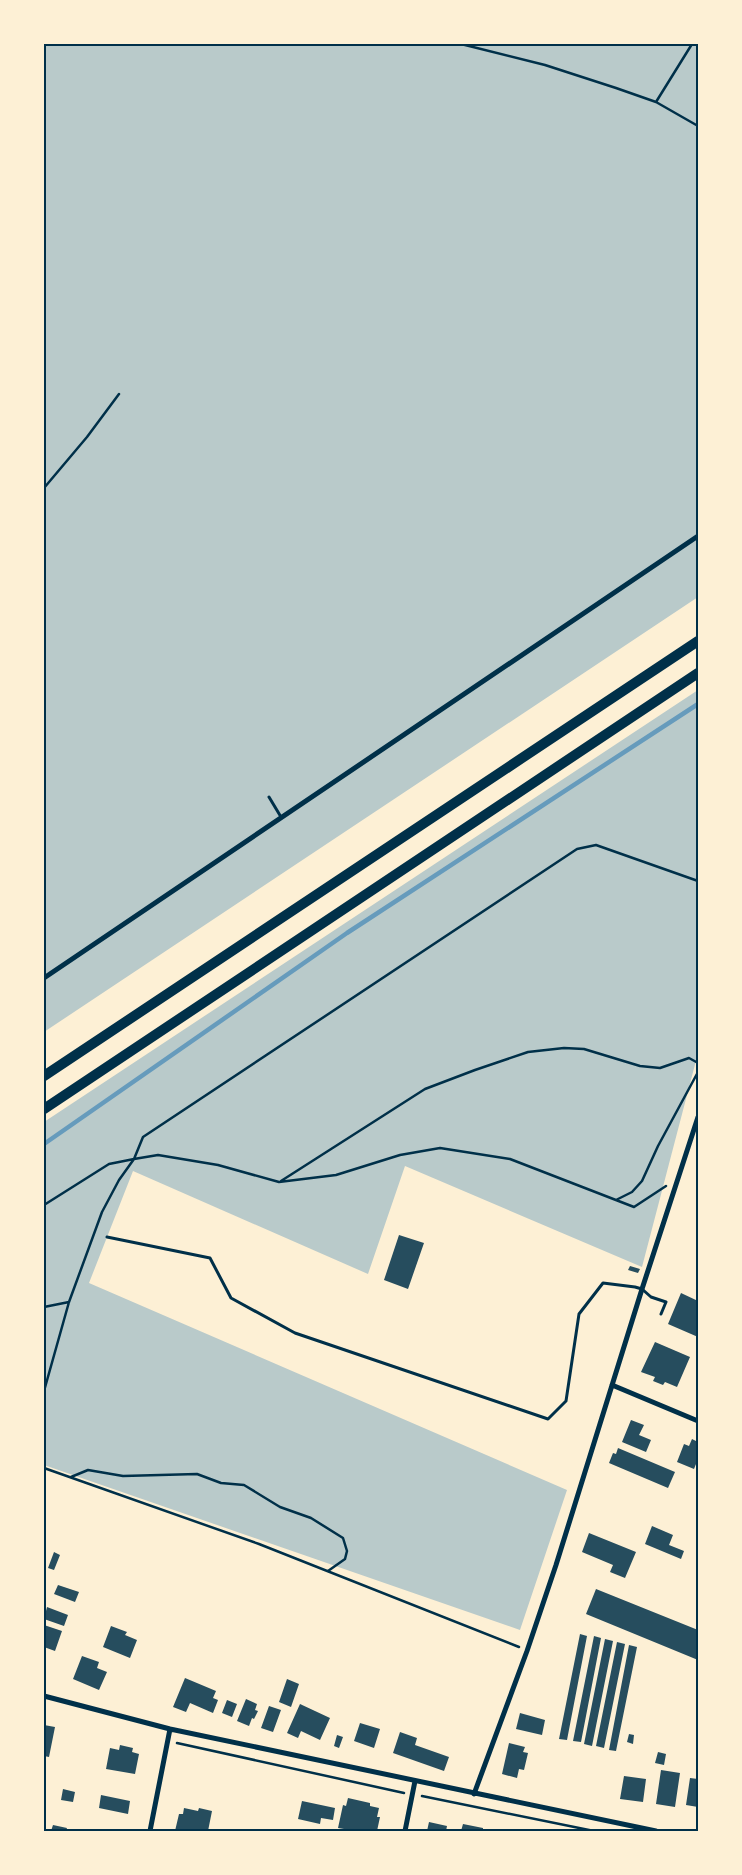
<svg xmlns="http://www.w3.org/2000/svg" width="742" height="1875" viewBox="0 0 742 1875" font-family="'Exo 2',sans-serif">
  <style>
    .green { fill: #b9caca }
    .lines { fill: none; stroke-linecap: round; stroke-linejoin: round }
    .stream { stroke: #669bbc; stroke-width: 4.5 }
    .building { fill: #264d5e }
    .path { stroke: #003049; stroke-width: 2.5 }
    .service { stroke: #003049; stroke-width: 3 }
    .minor { stroke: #003049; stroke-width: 5 }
    .trunk { stroke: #003049; stroke-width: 10 }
    .neatline { fill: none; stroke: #003049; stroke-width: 2 }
  </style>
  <rect width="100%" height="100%" fill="#fdf0d5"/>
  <!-- green -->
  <path class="green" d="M44 44H698V597L44 1032Z
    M698 690V1053L642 1267 405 1166 368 1274 133 1171 89 1283 567 1490 520 1630 44 1465V1122Z"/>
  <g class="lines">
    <!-- stream -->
    <path class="stream" d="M44 1144 347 933 698 704"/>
  </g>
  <!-- building -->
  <path class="building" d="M399 1235 424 1243 408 1289 384 1280Z
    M630 1266 640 1269 638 1273 628 1270Z
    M681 1293 698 1301V1337L668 1324Z
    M655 1342 690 1357 677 1387 665 1382 663 1385 653 1381 655 1377 641 1372Z
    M631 1420 644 1425 639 1435 651 1440 646 1452 622 1442Z
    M692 1439 698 1442V1459L694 1469 677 1462 684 1444 689 1446Z
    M618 1448 675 1472 668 1488 609 1463 613 1453 616 1454Z
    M652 1526 673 1535 669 1545 684 1551 681 1559 645 1544Z
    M589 1533 636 1552 625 1578 610 1572 613 1565 582 1552Z
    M54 1552 60 1555 54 1570 48 1568Z
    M58 1585 79 1592 75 1602 54 1594Z
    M596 1589 698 1630V1660L586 1614Z
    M47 1607 68 1615 64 1626 44 1619Z
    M44 1625 62 1631 55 1651 44 1647Z
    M111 1626 127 1632 125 1635 137 1640 130 1658 103 1647Z
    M580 1634 587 1636 567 1740 559 1739Z
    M594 1636 601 1638 581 1742 573 1741Z
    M605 1639 613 1641 592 1746 584 1744Z
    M617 1642 625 1644 604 1748 596 1746Z
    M629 1645 637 1647 616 1751 609 1750Z
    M82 1656 99 1662 97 1668 107 1672 99 1690 73 1679Z
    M185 1678 216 1691 213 1698 218 1700 213 1713 190 1703 186 1712 173 1707Z
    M287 1679 299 1684 291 1707 279 1702Z
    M246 1699 257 1704 255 1710 258 1711 254 1719 252 1718 249 1726 237 1721Z
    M227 1700 237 1704 232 1717 222 1713Z
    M300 1704 330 1718 320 1740 301 1731 298 1738 287 1733Z
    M269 1706 281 1710 273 1732 261 1728Z
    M520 1713 545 1720 542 1735 516 1729Z
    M360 1723 380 1729 374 1748 354 1741Z
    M44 1725 55 1727 49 1757 44 1756Z
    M400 1732 417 1738 415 1745 449 1757 444 1771 393 1753Z
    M629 1734 634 1735 633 1744 627 1742Z
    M337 1735 343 1737 339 1748 334 1746Z
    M509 1743 525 1747 523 1752 528 1753 524 1770 519 1769 517 1778 502 1774Z
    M120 1745 133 1748 132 1752 139 1754 135 1774 106 1769 110 1748 119 1750Z
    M658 1752 666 1754 664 1765 655 1763Z
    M661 1770 680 1773 675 1807 656 1804Z
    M624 1776 646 1779 643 1802 620 1799Z
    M690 1778 698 1779V1807L686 1805Z
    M63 1789 75 1792 73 1802 61 1800Z
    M101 1795 130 1801 128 1814 99 1808Z
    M348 1798 370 1803V1806L379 1808 377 1817H380L377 1831H356L338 1828 343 1805 346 1806Z
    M302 1801 335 1808 333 1820 321 1818 320 1824 298 1819Z
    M184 1808 198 1811 199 1808 212 1811 208 1831H175L179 1814H183Z
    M429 1822 447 1826 446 1831H427Z
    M463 1824 483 1828V1831H461Z
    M53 1825 67 1828 66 1831H51Z"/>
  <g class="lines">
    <!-- path -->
    <path class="path" d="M461 44 545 65 616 88 656 102 698 126
      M656 102 692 44
      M44 488 87 437 119 394
      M281 1181 425 1089 475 1070 528 1052 564 1048 584 1049 640 1066 660 1068 689 1058 698 1063
      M616 1200 632 1192 642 1181 658 1146 698 1072
      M44 1205 109 1164 134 1159 158 1155 218 1165 279 1182 336 1175 400 1155 440 1148 510 1159 634 1207 666 1186
      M44 1307 69 1302
      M44 1391 69 1302 102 1212 119 1180 134 1159 143 1137 577 849 596 845 698 881
      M44 1468 259 1544 519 1647
      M71 1477 88 1470 123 1476 197 1474 221 1483 244 1485 280 1507 311 1518 343 1538 347 1551 345 1559 328 1571
      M177 1743 404 1793
      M422 1796 594 1831"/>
    <!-- service -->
    <path class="service" d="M269 797 281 817
      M107 1237 210 1258 231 1298 295 1333 548 1419 566 1401 579 1314 603 1283 635 1287 642 1289 651 1297 666 1302 661 1314"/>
    <!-- minor -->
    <path class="minor" d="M44 978 698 536
      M612 1385 698 1421
      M44 1696 170 1729 656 1831
      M474 1794 527 1651 556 1565 642 1289 698 1117
      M150 1831 170 1729
      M405 1831 415 1781"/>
    <!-- trunk -->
    <path class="trunk" d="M44 1076 698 641
      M44 1109 698 673"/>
  </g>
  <!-- border -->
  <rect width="742" height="1875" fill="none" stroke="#fdf0d5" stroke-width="90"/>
  <rect x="45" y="45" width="652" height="1785" class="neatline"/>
</svg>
